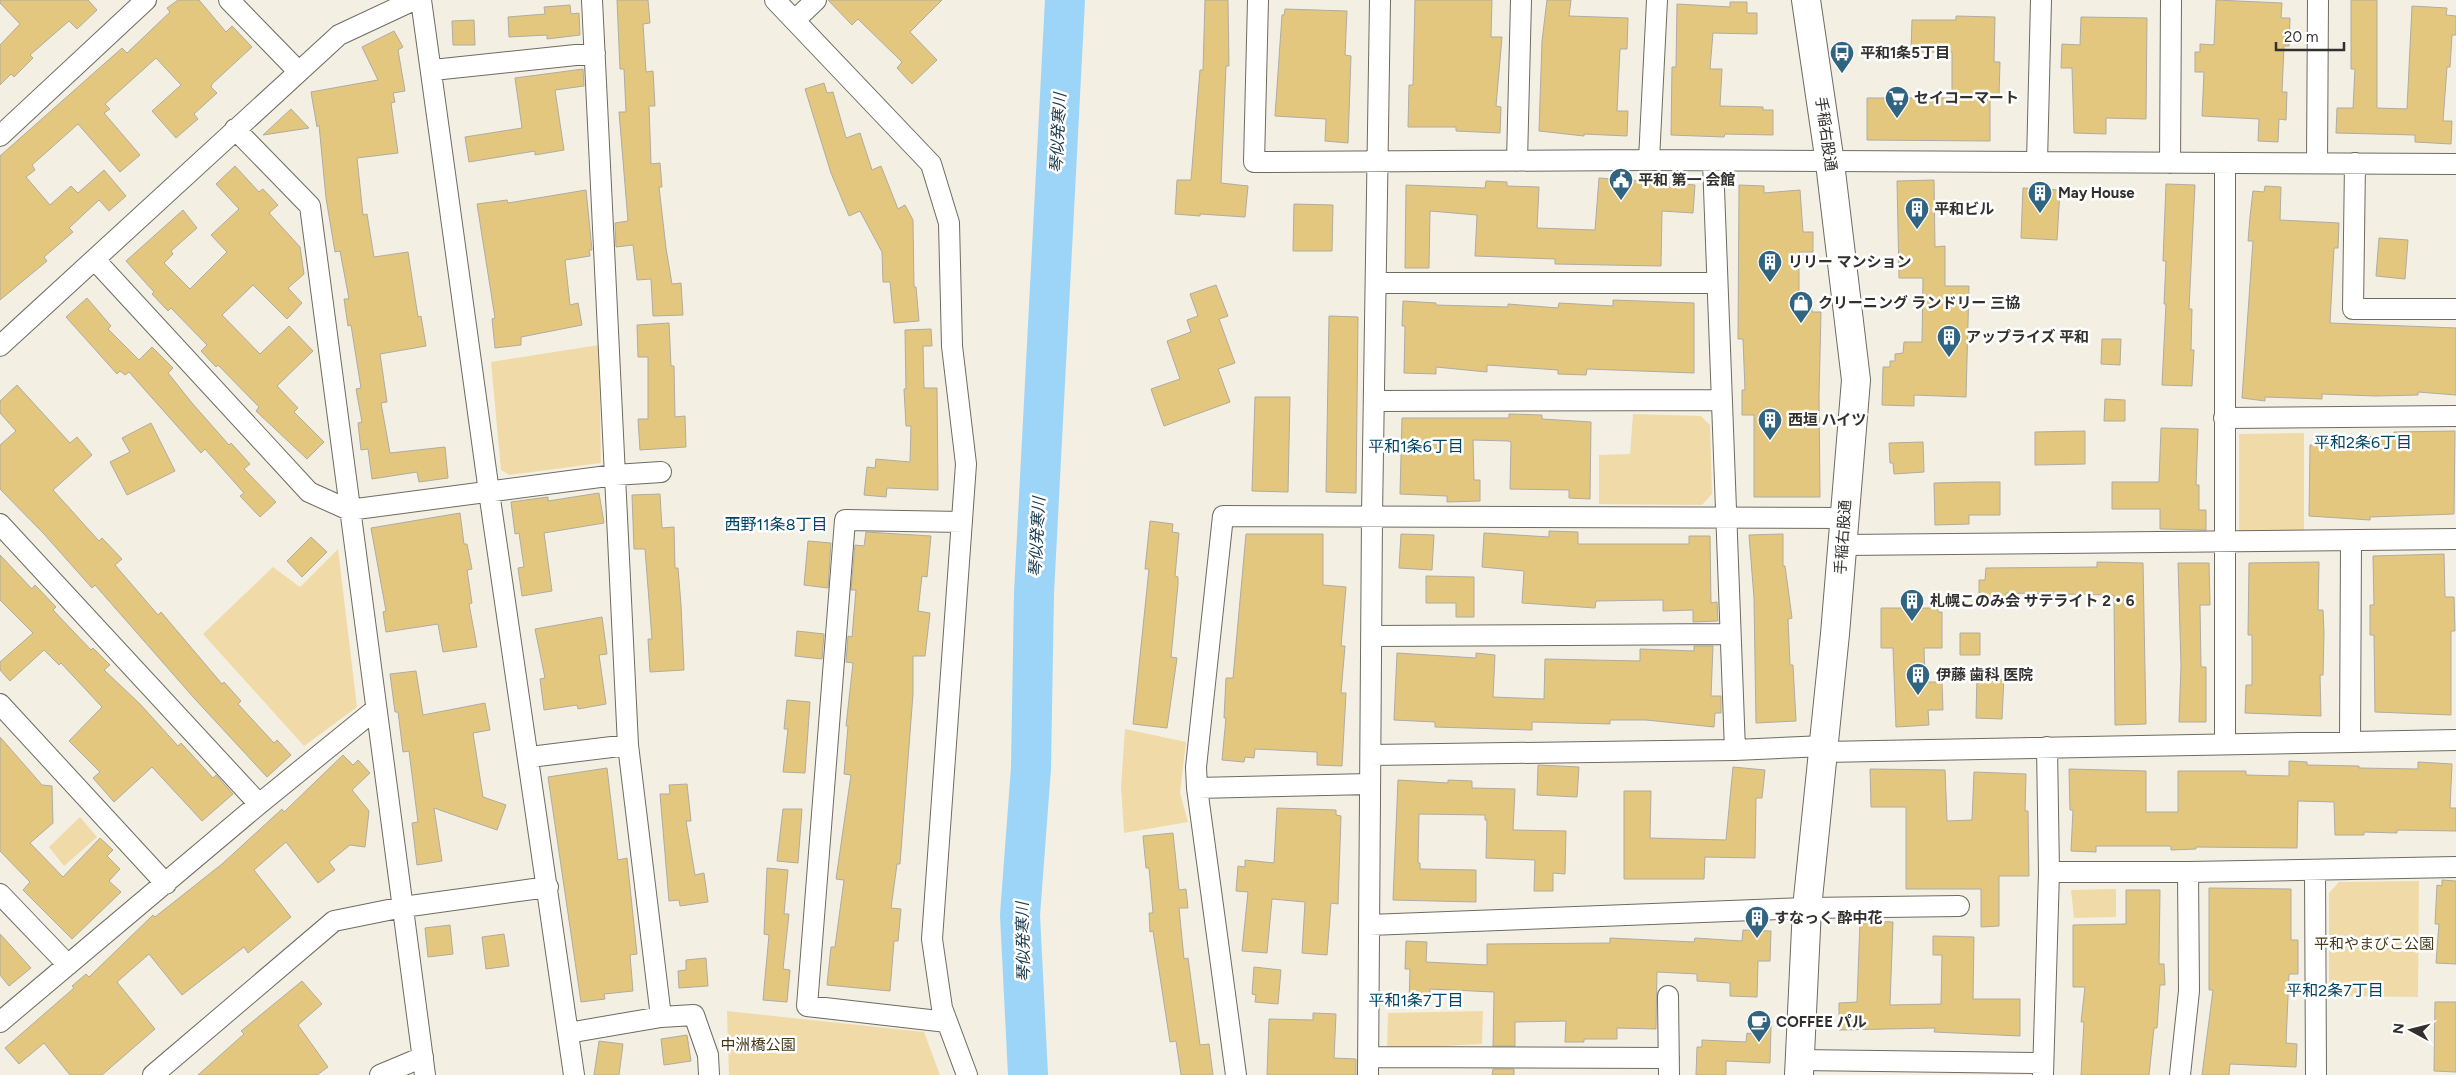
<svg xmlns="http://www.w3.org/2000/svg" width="2456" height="1075" viewBox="0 0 2456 1075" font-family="Figtree,'Noto Sans JP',sans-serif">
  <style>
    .green { fill: #f0dba8 }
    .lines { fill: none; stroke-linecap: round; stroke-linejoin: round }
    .river { stroke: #9cd5f8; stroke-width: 40 }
    .building { fill: #e3c77f; stroke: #b0aca1 }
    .street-casing { stroke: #6f6b61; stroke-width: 22 }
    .secondary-casing { stroke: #6f6b61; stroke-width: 30 }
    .street { stroke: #fff; stroke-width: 20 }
    .secondary { stroke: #fff; stroke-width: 28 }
    .labels { text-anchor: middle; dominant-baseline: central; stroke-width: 5; stroke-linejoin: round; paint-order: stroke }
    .poi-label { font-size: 15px; font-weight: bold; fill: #33312d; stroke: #fff; text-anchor: start }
    .street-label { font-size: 15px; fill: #33312d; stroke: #fff }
    .park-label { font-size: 15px; fill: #443818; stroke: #fff }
    .water-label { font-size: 16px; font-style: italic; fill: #18394c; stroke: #fff }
    .neighbourhood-label { font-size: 16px; fill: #004463; stroke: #fff }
  </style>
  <rect width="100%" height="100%" fill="#f3efe3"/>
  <!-- green -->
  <path class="green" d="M599 345 601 463 509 475 501 470 491 362Z
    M1633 414 1701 416 1710 425 1712 494 1702 505 1599 504V455L1630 454Z
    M2304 433V530L2239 531V434Z
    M338 549 357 707 304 746 203 634 273 567 300 587Z
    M1125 729 1186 742 1180 793 1188 822 1124 833 1121 786Z
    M80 817 97 837 64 866 49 847Z
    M2419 881 2418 997 2329 996V893L2339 882Z
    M2116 889V917L2074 918 2071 890Z
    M727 1011 924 1032 940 1075H729Z
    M1483 1011 1482 1044 1387 1049 1388 1013Z"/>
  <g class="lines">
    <!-- river -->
    <path class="river" d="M1028 1075 1020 915 1031 768 1034 593 1065 0"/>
  </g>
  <!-- building -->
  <path class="building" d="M0 0H88L97 10 77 29 69 21 30 55 33 58 14 77 11 74 0 85V45L20 24 0 3Z
    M178 0H199L226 32 232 26 252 47 212 84 211 87 217 93 194 114 198 119 176 138 152 111 181 85 156 58 105 104 110 109 104 113 140 155 120 172 78 124 32 165 35 170 26 177 50 205 71 186 78 193 104 170 126 196 109 211 99 200 69 228 73 232 44 257 47 261 0 300V156L122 48 127 53 170 12 167 8Z
    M617 0H648L650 23 643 24 646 72 653 71 655 106H649L651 164 660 163 662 187H659L666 248 672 284 681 283 683 315 653 316 651 279 637 280 633 245 616 247 615 223 628 221 619 112H626L624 69H620Z
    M828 0H942L910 32 937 60 912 84 897 68 902 62 858 19 852 25Z
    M1205 0H1228L1229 66H1226L1221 183 1248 186 1245 217 1200 214V216L1175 214 1177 180H1191L1200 70H1203Z
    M1415 0H1492L1491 37H1502L1496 106 1501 107 1500 133 1456 131V127H1408L1409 85H1413Z
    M1547 0H1571L1569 16 1628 18 1627 49H1620L1617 111H1628L1627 136 1584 134V136L1539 131 1542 41Z
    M2216 0 2282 3 2281 18H2290L2289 46H2284L2282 92H2287L2286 120 2279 119 2278 142 2258 141 2259 119 2202 116 2204 72H2195V52H2200V44L2214 45Z
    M2351 0H2377V108L2407 109 2412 6 2447 8 2446 15 2456 16V35H2452L2450 67H2447L2443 121H2452L2451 144 2415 142V135L2336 133 2337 108H2353L2355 69H2351Z
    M1730 2H1747V13H1757V34L1713 33 1710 69H1722L1720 106 1763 107V110H1773V135L1725 134 1724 137 1671 135 1672 67H1676L1677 4 1730 7Z
    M570 5 571 14 579 13 580 35 547 39V35L509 37 508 17 545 14 544 7Z
    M1285 9 1347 11 1345 55 1351 56 1348 143 1325 141 1326 119 1275 116 1282 15H1284Z
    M1956 16 1995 17 1994 62H2000L1999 96H1990V141L1867 140V98H1952V52H1911L1912 20H1956Z
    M2081 17 2147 18 2146 119 2106 118V134L2074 133 2072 68H2061L2062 44 2080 45Z
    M474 20 475 45H453L452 21Z
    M394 31 403 47 398 50 405 91 393 93 395 102 391 103 398 153 357 158 363 215 367 214 374 257 408 252 418 317 421 316 426 346 380 354 387 402 381 403 390 453 445 447 448 478 419 482 417 472 372 479 368 449 361 450 358 423 362 422 356 389 361 388 351 325 348 326 344 299H349L340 251 335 252 326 198 319 125 317 127 311 92 378 80 362 47Z
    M583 69 584 86 555 90 564 150 535 155V151L469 162 465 137 522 128 515 78Z
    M824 83 827 93 833 92 846 138 860 133 872 170 881 166 898 209 905 205 913 220 914 287H916L919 321 894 323 890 282H883L882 252 860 211 849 216 831 173 805 89Z
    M291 109 309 128 263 135Z
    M235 166 259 192 263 189 278 205 269 213 300 247 304 274 288 288 302 303 287 319 253 285 222 315 260 354 289 326 313 351 277 386 298 408 294 412 324 442 307 459 256 411 259 407 218 365 216 367 201 351 207 345 171 308 168 311 152 294 154 292 126 261 183 210 197 228 171 251 173 254 164 263 190 289 227 252 211 235 239 209 216 184Z
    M1599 178 1695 185 1693 213 1662 211 1661 266 1555 264V259L1475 256 1477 215 1430 211 1429 268H1405L1406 185 1485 188 1486 181 1507 182V186L1539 187 1537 228 1595 230Z
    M1934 180 1935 247 1945 246V286H1969L1966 397 1914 395V406L1882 405 1883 367H1890V361H1895V354L1903 353 1904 342H1922L1923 278H1899L1897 181Z
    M2166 184 2195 185 2189 309H2192L2191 350H2194L2192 386 2162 385 2166 304H2164L2166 261H2163Z
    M1739 185 1764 186V193L1800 190 1803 232H1813V252H1799V304L1801 308H1812V312H1821L1819 396 1820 497H1754V415H1742V390H1745L1743 339H1738Z
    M2265 186 2281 187 2280 220 2339 223 2338 248H2334L2330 323 2456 328V395L2418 392V395L2376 396 2322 394V399L2265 397V401L2242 398 2253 241H2248L2250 217 2253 191 2264 192Z
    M2023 188 2060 190 2057 240 2021 238Z
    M586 190 592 250H589L590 256 565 260 570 305 578 303 582 325 521 337V345L495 348 492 319 495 318 477 204 507 200 508 203Z
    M1294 204 1333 205 1332 251H1293Z
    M2379 238 2408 240 2405 279 2376 276Z
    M1216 285 1228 316 1219 319 1235 363 1218 369 1230 402 1164 426 1151 389 1180 379 1167 341 1191 332 1187 320 1198 316 1190 294Z
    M87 298 111 326 108 329 139 360 152 347 173 368 168 373 192 403 229 445 231 443 250 464 244 469 276 502 260 517 240 496 244 493 205 449 201 453 129 372 125 375 120 371 117 374 66 317Z
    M1613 300 1694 303V373L1587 369 1586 375 1558 374V370L1487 365V372L1436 367V374L1404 373 1405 326H1402L1403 301 1436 303V305L1508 307V304L1558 308 1559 303 1613 306Z
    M1329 316 1358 317 1356 493 1326 492Z
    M669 323 671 366H674L675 417 685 416 686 447 640 450 638 419H648V357H638L637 325Z
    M931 329 932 346H923L924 388H937L938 490 887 488 886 497 864 495 867 467 875 468 876 459 910 462 911 426H906L904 389H906L905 330Z
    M2102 339H2121L2120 365 2101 364Z
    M17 385 70 443 77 437 92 455 53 490 99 541 102 538 122 559 115 565 158 615 161 612 222 684 224 682 241 701 238 704 274 743 277 740 291 755 267 777 194 698 95 585 92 588 44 534 0 489V445L16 431 0 413V401Z
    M1255 397H1290L1288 492 1252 491Z
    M2105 399 2125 400V421H2104Z
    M1509 414 1542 415V419L1591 422 1590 499 1569 498V490L1510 489 1511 442 1508 441 1473 440 1474 480H1480V501L1447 502V496L1400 494 1402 418H1509Z
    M151 423 175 471 127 495 110 462 130 452 122 438Z
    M2161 428 2198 429 2196 485H2199V510H2206V530L2160 529V509H2112V482H2159Z
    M2085 431V464L2035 465V432Z
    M2455 431 2454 514 2370 517V520L2309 516 2310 445 2351 446V437L2394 436V432Z
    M1923 442 1924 472 1894 474 1893 463H1890L1889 443Z
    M1976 482H2000V515H1969V524L1935 525 1934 483Z
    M599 493 604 523 544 533 552 591 522 596 518 568 524 567 519 533 515 534 511 502 548 497V501Z
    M660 494 662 528 674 527 675 568H678L681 605 684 670 650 672 648 639H652L645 549H634L632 495Z
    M460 513 464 544H467L472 569 467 570 472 603 469 604 477 647 443 652 438 624 386 632 383 612 386 611 371 528Z
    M1150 521 1173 524 1172 532 1179 533 1175 576 1178 577V584L1171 657 1177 658 1167 728 1133 724 1149 569H1145Z
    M1549 531 1578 532V544H1689V536H1710L1711 603 1717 602 1718 621 1693 622V610L1663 611V600L1596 601 1595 608 1522 603 1524 571 1482 567 1484 533 1549 537Z
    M866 532 931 536 927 577 922 576 918 611 930 613 925 656H913V694L900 864H897L891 908 901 909 898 941H894L890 991 827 985 831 947H835L844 880 836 879 851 775 844 774 848 726H846L853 663 846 662 848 636 852 637 856 590H851L855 545 864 546Z
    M1246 534H1323V585L1346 587 1341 646H1345L1341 693H1346L1342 766 1317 765V752L1255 749 1254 758 1245 757 1244 762 1222 760 1226 718H1224L1226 678H1233Z
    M1401 534 1434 535 1432 570 1399 568Z
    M1783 534V566H1785L1792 618 1788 619 1790 665H1793L1796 721 1756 723 1754 598 1749 535Z
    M311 537 327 552 302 577 287 561Z
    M808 541 831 543 828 588 804 585Z
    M2444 554 2445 597H2454L2455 631H2451V715L2375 712 2374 635H2370V605H2374L2373 556Z
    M0 555 32 589 35 585 56 607 53 610 91 650 93 648 110 665 104 670 140 704 178 746 181 743 213 778 216 775 233 794 202 821 152 767 114 802 93 778 100 772 69 741 102 707 61 663 59 665 44 650 10 681 0 670V662L33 633 0 600Z
    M2097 562 2143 563 2146 724 2115 725 2114 595 2006 593V598H1979V580H1985L1986 568 2097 567Z
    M2319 562 2318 610H2323L2324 633 2323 675H2320L2321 716 2245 713 2246 685H2252V635H2248L2249 563Z
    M2178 563H2209L2210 605H2200L2201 667H2206V722H2179L2181 666Z
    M1426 576 1474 577V617H1456V603H1426Z
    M1881 608H1938V612H1942V648H1924L1925 682H1942L1943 710H1928L1929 725 1896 727 1893 648H1881Z
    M602 617 607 654 599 655 606 704 578 709 577 705 544 710 540 679 545 678 535 629Z
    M797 631 824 634 822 659 795 656Z
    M1960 633H1980V655H1960Z
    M1694 646H1713L1711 696H1721V713H1715L1714 727 1646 720H1610V724L1532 722V730L1435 727V722L1394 720 1397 653 1476 658V653L1495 655 1493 697 1544 699 1545 659 1640 661V649L1694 651Z
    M416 671 423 715 485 703 490 730 473 733 483 797 506 805 497 830 434 808 442 861 417 865 412 823 418 822 409 751 403 752 398 712H395L390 674Z
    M1977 675 2004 676 2002 719 1976 718Z
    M787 700 810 702 805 773 783 772 788 729H784Z
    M0 737 42 785 52 786 53 823 30 843 63 877 100 838 113 850 107 856 120 869 109 881 121 892 72 939 23 890 30 882 0 851Z
    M343 755 353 765 358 760 370 773 352 790 369 811 365 847 350 845 329 862 335 870 318 883 286 842 254 870 291 917 248 953 244 947 182 995 149 954 117 982 155 1029 102 1075H70L44 1043 19 1064 5 1048 74 988 72 986 86 974 89 977 153 915 155 917 222 864 282 809 284 812Z
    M2289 761 2307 762V765L2359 766V768L2418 769V762L2452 764 2450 808H2456V831L2397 830V833L2364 832V835H2335L2334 802 2298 801 2297 848 2196 847V849L2171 850V846H2096V852L2071 851 2073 810H2070L2069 769 2146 771V812H2178V771H2246V775L2289 776Z
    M1538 765 1579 767 1577 797 1537 795Z
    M1733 767 1765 770 1762 798H1756L1755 858 1705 857 1704 879H1624V791H1651L1650 838 1726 840Z
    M607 768 618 860 627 858 637 954 630 955 633 991 604 994 605 999 581 1002 548 777Z
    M1870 769 1945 770 1947 821 1972 820 1974 772 2026 774 2025 811H2028L2029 876H1999V926L1981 927V889H1906V807H1871Z
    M1398 780 1448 783V780L1472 781V788L1515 789 1513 830 1566 831 1565 874 1553 873V891H1534L1535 860 1486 858 1487 820H1485V815L1419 814 1418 863H1420V869L1476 870V902L1393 900Z
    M687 784 691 821H686L695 875 704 873 708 902 680 906 679 900 669 901 660 794H670L669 785Z
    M1277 808 1336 810V815L1341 816 1338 904 1331 903 1327 955 1302 953 1305 902 1272 899 1267 953 1242 951 1248 892 1236 891 1238 866 1245 867V860L1274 863Z
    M783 809H802L798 863 777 861Z
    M1173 833 1179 890 1186 889 1188 908H1179L1184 959 1188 958 1200 1045 1209 1044 1213 1075H1181L1176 1041 1170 1042 1153 931 1150 932 1149 913H1153L1149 868H1146L1143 836Z
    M767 868 788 870 784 914H789L783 969 790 970 787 1002 763 1000 769 935 764 934Z
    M2442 880 2456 881V964L2436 963 2439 924H2435L2437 885 2442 886Z
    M2209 888 2291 889V940H2298V974H2289L2286 1043 2297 1044 2296 1067 2230 1064 2229 1075H2202L2213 990H2209Z
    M2126 890H2160L2159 964H2164L2165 985H2160L2157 1028H2154L2149 1075H2081L2084 1022H2081L2085 987H2073V925L2126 924Z
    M1860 921 1893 922 1890 1005 1941 1004 1942 955H1933V936L1974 937 1973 999H2020V1036L1934 1032 1935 1028 1839 1030V1003L1857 1002Z
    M450 925 453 954 428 957 425 928Z
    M1743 930 1771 931 1770 961H1758L1757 997 1730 996V983L1697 981V974L1657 972 1656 1029 1617 1028V1039H1584V1042H1565L1566 1021 1515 1022V1046H1493L1494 992 1430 989V1003L1409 1002 1410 969H1405L1406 941 1427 942 1426 962 1487 965V944L1610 943V938L1694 942 1695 938 1742 941Z
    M0 934 31 968 9 986 0 975Z
    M504 934 509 966 486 969 482 937Z
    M706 958 708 986 679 988 678 971 686 970V960Z
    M1254 967 1281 970 1278 1004 1255 1002 1256 995 1252 994Z
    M302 981 322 1004 298 1025 328 1067 317 1075H198L244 1034 241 1031Z
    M2435 1002H2456V1072L2434 1071Z
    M1313 1013 1336 1014 1334 1058 1356 1059V1075H1267L1269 1019 1313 1020Z
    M1751 1025 1771 1026 1770 1063 1726 1061V1075H1696L1697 1047H1702V1040L1746 1042 1747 1033 1751 1034Z
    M687 1035 691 1061 664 1065 661 1039Z
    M599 1041 623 1044 619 1075H594Z
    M1493 1069H1514V1075H1492Z"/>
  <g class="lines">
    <defs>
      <path id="street" d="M229 0 298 71
        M421 0 489 492 574 1075
        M592 0 628 745 661 1017
        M775 0 931 164 949 223 952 346 966 464 932 939 942 1008 967 1075
        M1258 0 1254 162 1649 160 2456 164
        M795 20 816 0
        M433 70 595 53
        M235 129 310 206 425 1075
        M0 136 146 0
        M1649 160 1657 0
        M1517 161 1521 0
        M1713 162 1735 750
        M2037 162 2041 0
        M2170 163 2171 0
        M2225 163V744
        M2317 163 2318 0
        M2355 163 2353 309H2456
        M95 260 309 492 349 510 615 475 661 472
        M1376 283H1717
        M0 346 339 35 414 0
        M1375 401 1722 400
        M2224 418 2456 416
        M0 524 259 804
        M1843 545 2456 539
        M1372 636 1730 634
        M0 704 166 884
        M2350 742 2351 541
        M1824 752 2456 740
        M1371 755 1735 750 1824 746
        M530 757 628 745
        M1197 788 1370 784
        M2315 870 2316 1075
        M2049 872H2188L2456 867
        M0 894 68 965
        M1369 925 1807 908 1959 906
        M1668 996 1669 1075
        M0 1022 259 804 376 709
        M947 1022 807 1006 845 520 962 522
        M568 1033 661 1017 694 1015 708 1055 709 1075
        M1369 1057 1669 1058
        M1799 1060 2043 1063
        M153 1075 334 921 403 907 548 887
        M380 1075 423 1057
        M1236 1075 1197 788 1196 767 1223 516 1844 518
        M1368 1075 1372 516 1380 0
        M2043 1075 2049 872 2047 747
        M2180 1075 2189 991 2188 872"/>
      <path id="secondary" d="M1799 1075 1807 908 1835 634 1856 380 1830 163 1806 0"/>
    </defs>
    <!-- street casing -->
    <use href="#street" class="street-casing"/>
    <!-- secondary casing -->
    <use href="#secondary" class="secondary-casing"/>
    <!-- street -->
    <use href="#street" class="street"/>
    <!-- secondary -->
    <use href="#secondary" class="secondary"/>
  </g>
  <!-- icons -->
  <defs>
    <symbol id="bus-pin" viewBox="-11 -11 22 30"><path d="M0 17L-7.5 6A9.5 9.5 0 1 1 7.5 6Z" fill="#316481" stroke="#fff"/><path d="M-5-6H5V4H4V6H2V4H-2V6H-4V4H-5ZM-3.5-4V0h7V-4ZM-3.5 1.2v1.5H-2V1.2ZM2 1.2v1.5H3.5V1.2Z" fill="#fff"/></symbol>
    <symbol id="supermarket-pin" viewBox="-11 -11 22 30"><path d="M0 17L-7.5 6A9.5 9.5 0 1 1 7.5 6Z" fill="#316481" stroke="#fff"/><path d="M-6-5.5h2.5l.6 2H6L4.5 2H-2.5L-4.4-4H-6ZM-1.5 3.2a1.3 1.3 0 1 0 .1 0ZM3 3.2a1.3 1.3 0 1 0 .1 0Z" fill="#fff"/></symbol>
    <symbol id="civic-pin" viewBox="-11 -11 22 30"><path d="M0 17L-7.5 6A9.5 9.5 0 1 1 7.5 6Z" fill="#316481" stroke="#fff"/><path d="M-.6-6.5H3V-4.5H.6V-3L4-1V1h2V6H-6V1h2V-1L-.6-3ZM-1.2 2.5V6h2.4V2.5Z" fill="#fff"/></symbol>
    <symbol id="building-pin" viewBox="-11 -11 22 30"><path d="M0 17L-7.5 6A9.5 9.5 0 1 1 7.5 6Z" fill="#316481" stroke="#fff"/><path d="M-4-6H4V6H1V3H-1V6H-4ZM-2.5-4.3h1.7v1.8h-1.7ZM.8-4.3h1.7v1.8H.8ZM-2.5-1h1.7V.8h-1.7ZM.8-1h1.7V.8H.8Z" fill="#fff"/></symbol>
    <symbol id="shop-pin" viewBox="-11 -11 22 30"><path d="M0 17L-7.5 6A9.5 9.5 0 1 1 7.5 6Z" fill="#316481" stroke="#fff"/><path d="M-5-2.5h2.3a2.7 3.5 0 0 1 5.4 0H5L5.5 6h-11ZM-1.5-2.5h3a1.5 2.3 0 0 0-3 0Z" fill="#fff"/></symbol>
    <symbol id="cafe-pin" viewBox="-11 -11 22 30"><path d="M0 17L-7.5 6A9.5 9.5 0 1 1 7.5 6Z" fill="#316481" stroke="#fff"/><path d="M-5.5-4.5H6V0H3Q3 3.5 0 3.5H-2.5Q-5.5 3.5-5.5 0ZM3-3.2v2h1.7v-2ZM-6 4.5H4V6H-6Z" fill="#fff"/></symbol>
  </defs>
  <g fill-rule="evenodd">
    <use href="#bus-pin" x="1828" y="39" width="28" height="38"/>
    <use href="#supermarket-pin" x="1883" y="84" width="28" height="38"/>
    <use href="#civic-pin" x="1607" y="166" width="28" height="38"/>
    <use href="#building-pin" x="2026" y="179" width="28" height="38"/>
    <use href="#building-pin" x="1903" y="195" width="28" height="38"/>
    <use href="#building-pin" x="1756" y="248" width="28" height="38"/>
    <use href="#shop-pin" x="1787" y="289" width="28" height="38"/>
    <use href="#building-pin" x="1935" y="323" width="28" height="38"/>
    <use href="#building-pin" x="1756" y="406" width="28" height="38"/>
    <use href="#building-pin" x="1898" y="587" width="28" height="38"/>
    <use href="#building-pin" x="1904" y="661" width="28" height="38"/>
    <use href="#building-pin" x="1743" y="904" width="28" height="38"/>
    <use href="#cafe-pin" x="1745" y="1008" width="28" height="38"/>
  </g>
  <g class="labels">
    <!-- poi labels -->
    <g class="poi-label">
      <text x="1860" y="53">平和1条5丁目</text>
      <text x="1914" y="98">セイコーマート</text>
      <text x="1638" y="180">平和 第一 会館</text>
      <text x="2058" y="193">May House</text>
      <text x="1934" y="209">平和ビル</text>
      <text x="1788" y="262">リリー マンション</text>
      <text x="1818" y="303">クリーニング ランドリー 三協</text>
      <text x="1966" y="337">アップライズ 平和</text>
      <text x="1788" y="420">西垣 ハイツ</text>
      <text x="1930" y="601">札幌このみ会 サテライト 2・6</text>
      <text x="1936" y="675">伊藤 歯科 医院</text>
      <text x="1774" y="918">すなっく 酔中花</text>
      <text x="1776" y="1022">COFFEE パル</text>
    </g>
    <!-- street labels -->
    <g class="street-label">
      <text transform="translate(1826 134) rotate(82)">手稲右股通</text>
      <text transform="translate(1843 537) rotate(-86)">手稲右股通</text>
    </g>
    <!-- park labels -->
    <g class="park-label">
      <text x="2374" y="944">平和やまびこ公園</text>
      <text x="758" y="1045">中洲橋公園</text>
    </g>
    <!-- water labels -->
    <g class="water-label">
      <text transform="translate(1058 133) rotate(-87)">琴似発寒川</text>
      <text transform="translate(1037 537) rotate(-87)">琴似発寒川</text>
      <text transform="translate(1023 942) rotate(-91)">琴似発寒川</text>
    </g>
    <!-- neighbourhood labels -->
    <g class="neighbourhood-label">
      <text x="2363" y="442">平和2条6丁目</text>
      <text x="1416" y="446">平和1条6丁目</text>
      <text x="776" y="524">西野11条8丁目</text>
      <text x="2335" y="990">平和2条7丁目</text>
      <text x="1416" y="1000">平和1条7丁目</text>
    </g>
  </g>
  <!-- north arrow -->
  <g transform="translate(2411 1030) rotate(277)" stroke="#ffffff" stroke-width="4" paint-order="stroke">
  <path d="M0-4L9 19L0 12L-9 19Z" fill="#33312d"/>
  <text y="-8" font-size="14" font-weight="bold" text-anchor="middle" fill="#33312d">N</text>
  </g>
  <!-- scale -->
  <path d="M2276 42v8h68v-8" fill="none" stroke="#33312d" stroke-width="2.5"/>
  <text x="2284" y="42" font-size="15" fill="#33312d" stroke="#ffffff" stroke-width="4" paint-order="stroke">20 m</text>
</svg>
